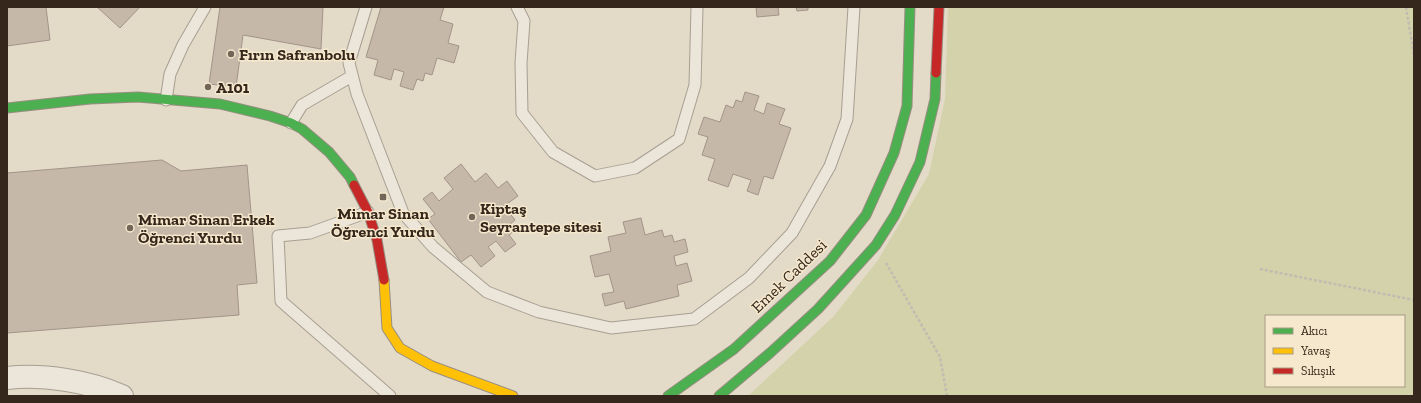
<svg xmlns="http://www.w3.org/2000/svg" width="1421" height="403" viewBox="0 0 1421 403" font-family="'Zilla Slab',serif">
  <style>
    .green { fill: #d3d2aa; fill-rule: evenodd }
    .building { fill: #c6b8a9; stroke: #a29588 }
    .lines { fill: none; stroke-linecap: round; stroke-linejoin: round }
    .lane-casing { stroke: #a79f92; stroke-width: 13 }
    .street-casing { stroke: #a79f92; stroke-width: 24 }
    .fast-casing { stroke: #978e82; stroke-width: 11 }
    .slow-casing { stroke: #978e82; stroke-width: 11 }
    .jam-casing { stroke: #978e82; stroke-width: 11 }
    .path { stroke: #c3bbb1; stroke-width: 2.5; stroke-dasharray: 3 2; stroke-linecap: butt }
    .lane { stroke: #ebe5da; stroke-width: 11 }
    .street { stroke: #ebe5da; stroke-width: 22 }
    .fast { stroke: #4caf50; stroke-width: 9 }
    .slow { stroke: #ffc107; stroke-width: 9 }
    .jam { stroke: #c62828; stroke-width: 9 }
    .poi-dot { fill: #726658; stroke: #f5e8cc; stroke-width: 1.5 }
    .labels { text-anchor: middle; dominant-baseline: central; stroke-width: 3; stroke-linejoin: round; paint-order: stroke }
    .poi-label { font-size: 16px; font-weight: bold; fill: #35271b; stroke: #f5e8cc; text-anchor: start }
    .street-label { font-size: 16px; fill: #35271b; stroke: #f5e8cc }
  </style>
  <rect width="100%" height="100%" fill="#e3dac8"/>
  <!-- green -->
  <path class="green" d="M948 7H1414V396H748L834 316 878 260 929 174 945 99ZM1266 316H1404V386H1266Z"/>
  <!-- building -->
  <path class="building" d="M7 7H46L50 40 7 46Z
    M97 7H140L120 28Z
    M220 7H323L321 49 243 35 236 87 209 84Z
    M381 7H444L440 20 453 24 448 43 459 46 454 63 437 58 432 75 425 73 423 81 417 79 413 90 400 86 404 72 394 69 391 80 374 75 378 60 366 57Z
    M756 7H778L779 15 757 17Z
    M796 7H808V10L797 11Z
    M745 92 759 96 754 110 764 114 767 103 785 109 779 124 791 128 773 179 764 176 758 195 747 191 751 180 733 174 728 187 708 180 715 159 702 155 708 137 698 134 704 117 720 122 726 105 733 108 736 100 742 102Z
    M162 160 181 171 247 165 257 283 237 285 239 315 7 333V173Z
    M461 164 475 182 486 173 498 188 507 181 518 196 504 206 515 220 509 225 514 231 509 235 516 244 505 252 496 241 488 247 495 256 481 267 471 255 461 262 428 219 435 214 423 199 432 192 439 201 453 189 444 178Z
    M641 218 645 235 662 230 664 237 672 235 674 242 685 239 688 252 674 256 676 266 687 263 692 281 677 285 679 296 626 309 624 301 605 306 602 294 614 292 609 274 595 277 590 256 611 251 608 237 626 233 623 222Z"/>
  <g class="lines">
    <defs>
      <path id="lane" d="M366 7 349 63 357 94 403 213 433 247 487 292 539 312 611 328 694 319 749 278 792 233 830 166 847 119 854 7
        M517 7 524 21 521 63 522 113 553 152 595 176 635 168 679 139 695 85 697 7
        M166 100 170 74 183 45 205 7
        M291 123 302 105 352 76
        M368 212 310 233 278 236 281 301 390 396"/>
      <path id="street" d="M7 378C44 374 88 381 122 396"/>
      <path id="fast" d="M7 108 90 99 138 97 220 104 270 116 291 123 302 129 329 152 350 177 354 185
        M668 396 734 349 830 261 866 215 894 153 907 106 910 7
        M719 396 770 353 818 309 876 245 895 215 920 162 935 99 936 73"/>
      <path id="slow" d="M384 280 387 328 400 348 432 366 513 396"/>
      <path id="jam" d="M936 73 939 7
        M354 185 368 212 377 240 384 280"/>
    </defs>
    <!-- lane casing -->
    <use href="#lane" class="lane-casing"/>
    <!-- street casing -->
    <use href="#street" class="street-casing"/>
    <!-- fast casing -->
    <use href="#fast" class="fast-casing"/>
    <!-- slow casing -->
    <use href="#slow" class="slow-casing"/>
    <!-- jam casing -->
    <use href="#jam" class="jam-casing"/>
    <!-- path -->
    <path class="path" d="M1406 7 1414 55
      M886 263 940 357 947 396
      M1260 269 1414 300"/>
    <!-- lane -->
    <use href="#lane" class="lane"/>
    <!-- street -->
    <use href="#street" class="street"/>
    <!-- fast -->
    <use href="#fast" class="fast"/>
    <!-- slow -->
    <use href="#slow" class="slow"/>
    <!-- jam -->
    <use href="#jam" class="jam"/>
  </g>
  <!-- markers -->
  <g class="poi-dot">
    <circle cx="231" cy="54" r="4"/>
    <circle cx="208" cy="87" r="4"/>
    <rect x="379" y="193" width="8" height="8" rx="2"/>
    <circle cx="472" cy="217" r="4"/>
    <circle cx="130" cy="228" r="4"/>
  </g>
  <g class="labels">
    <!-- poi labels -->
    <g class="poi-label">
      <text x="239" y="54">Fırın Safranbolu</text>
      <text x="216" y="87">A101</text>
      <text x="480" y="208">Kiptaş<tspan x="480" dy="18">Seyrantepe sitesi</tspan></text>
      <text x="383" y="213" text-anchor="middle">Mimar Sinan<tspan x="383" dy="18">Öğrenci Yurdu</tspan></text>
      <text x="138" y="219">Mimar Sinan Erkek<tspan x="138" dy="18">Öğrenci Yurdu</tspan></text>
    </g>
    <!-- street labels -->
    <g class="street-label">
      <text transform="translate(789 276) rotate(-44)">Emek Caddesi</text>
    </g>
  </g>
  <!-- border -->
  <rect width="1421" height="403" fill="none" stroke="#35271b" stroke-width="16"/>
  <!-- legend -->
  <rect x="1265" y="315" width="140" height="72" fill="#f5e8cc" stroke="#a89b85"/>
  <rect x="1273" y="328" width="20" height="6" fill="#4caf50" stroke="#a89b85"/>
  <text x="1301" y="335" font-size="12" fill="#35271b">Akıcı</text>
  <rect x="1273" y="348" width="20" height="6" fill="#ffc107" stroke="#a89b85"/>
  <text x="1301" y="355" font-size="12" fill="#35271b">Yavaş</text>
  <rect x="1273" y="368" width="20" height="6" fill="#c62828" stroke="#a89b85"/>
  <text x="1301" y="375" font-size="12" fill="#35271b">Sıkışık</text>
</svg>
